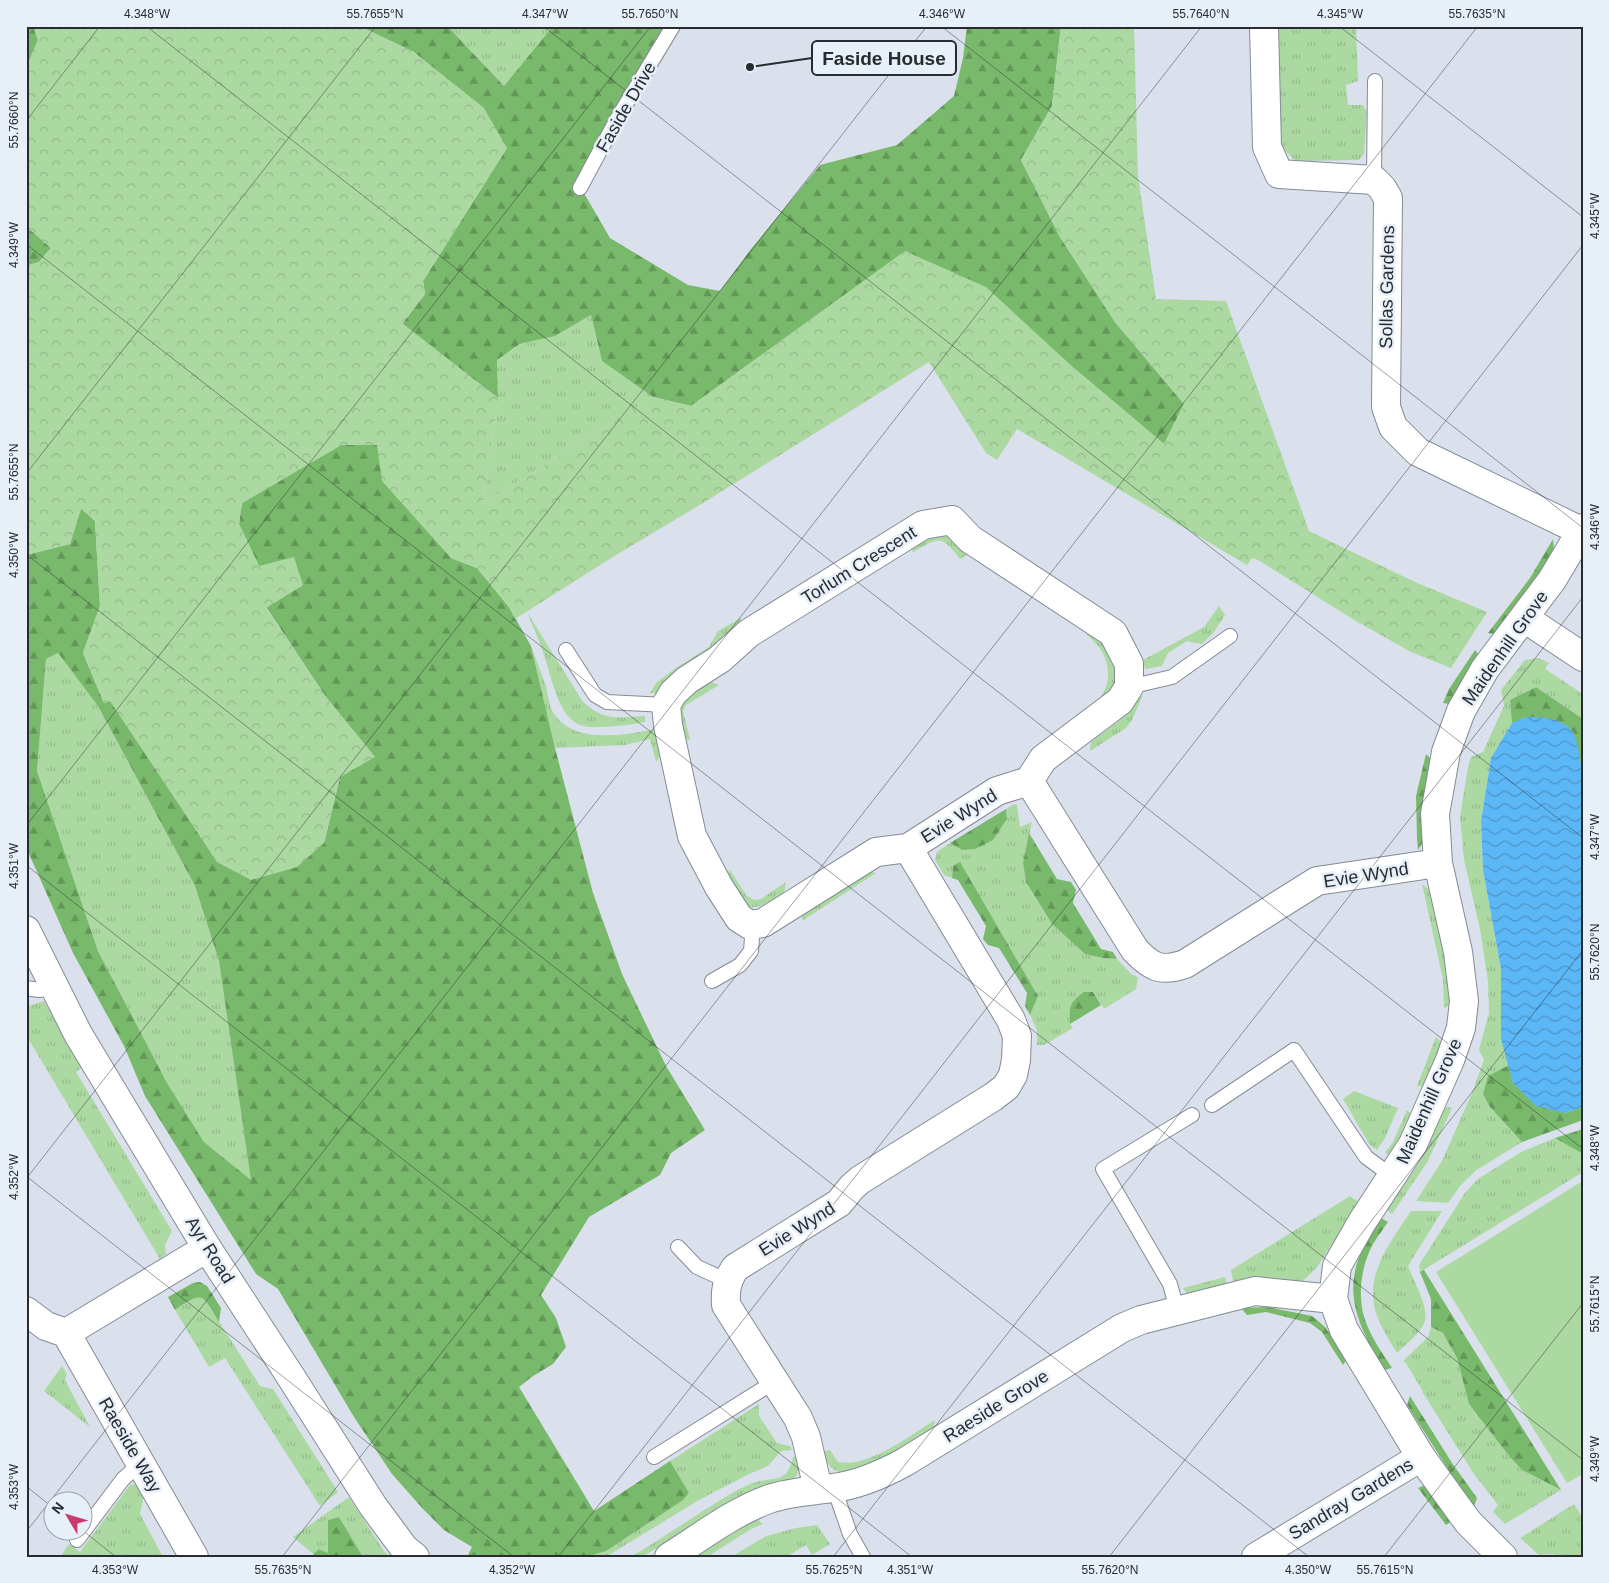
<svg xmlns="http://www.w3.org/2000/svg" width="1609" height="1583" viewBox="0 0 1609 1583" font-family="Arial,sans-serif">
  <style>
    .grass { fill: url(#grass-tufts) }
    .forest { fill: url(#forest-firs); fill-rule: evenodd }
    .park { fill: url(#park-crowns) }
    .garden { fill: #abd9a1 }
    .water { fill: url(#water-waves) }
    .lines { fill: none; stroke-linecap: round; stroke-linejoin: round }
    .service-casing { stroke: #848b95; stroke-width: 16 }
    .minor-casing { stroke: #848b95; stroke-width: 30 }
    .tertiary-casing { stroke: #848b95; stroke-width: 30 }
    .service { stroke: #fff; stroke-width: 14 }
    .minor { stroke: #fff; stroke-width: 28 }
    .tertiary { stroke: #fff; stroke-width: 28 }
    .ticks { fill: none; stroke: #282b2f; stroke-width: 1; stroke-opacity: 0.45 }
    .labels { text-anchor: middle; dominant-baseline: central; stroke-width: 5; stroke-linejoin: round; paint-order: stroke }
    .street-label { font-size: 18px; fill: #282b2f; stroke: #e7eff9 }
    .leader { fill: none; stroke: #282b2f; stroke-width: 2 }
    .callout-dot { fill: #282b2f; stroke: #e7eff9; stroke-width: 2 }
    .callout { fill: #e7eff9; stroke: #282b2f; stroke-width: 2 }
    .callout-label { font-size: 19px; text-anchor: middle; font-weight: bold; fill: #282b2f }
    .neatline { fill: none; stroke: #282b2f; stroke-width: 2 }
    .ticks-label { font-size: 12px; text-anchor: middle; fill: #282b2f }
  </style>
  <defs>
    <pattern id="grass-tufts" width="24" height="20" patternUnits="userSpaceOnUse" patternTransform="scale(1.25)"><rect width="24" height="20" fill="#abd9a1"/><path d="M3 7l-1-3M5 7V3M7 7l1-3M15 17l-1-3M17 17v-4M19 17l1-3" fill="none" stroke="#93ba8b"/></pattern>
    <pattern id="forest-firs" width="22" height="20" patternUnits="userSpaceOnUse" patternTransform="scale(1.25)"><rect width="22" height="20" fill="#79b96b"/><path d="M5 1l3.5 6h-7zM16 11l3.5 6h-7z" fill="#639758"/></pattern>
    <pattern id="park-crowns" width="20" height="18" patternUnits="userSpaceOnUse" patternTransform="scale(1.25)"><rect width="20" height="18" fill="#abd9a1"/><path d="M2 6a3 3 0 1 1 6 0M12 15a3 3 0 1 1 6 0" fill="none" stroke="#93ba8b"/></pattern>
    <pattern id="water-waves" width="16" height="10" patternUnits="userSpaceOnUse" patternTransform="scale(1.25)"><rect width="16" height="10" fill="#5cb7f7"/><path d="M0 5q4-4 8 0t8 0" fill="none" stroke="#4c95c8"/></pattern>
  </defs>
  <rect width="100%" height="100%" fill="#dae1ec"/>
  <!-- grass -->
  <path class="grass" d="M446 26H553L504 86 451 30Z
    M1272 26H1356L1358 81 1346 85 1348 105H1363L1367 112 1364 154 1359 160 1296 161 1275 142Z
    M591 315 602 361 653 397 483 504 498 398 497 360 521 344 555 336Z
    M942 533 953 538 967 555 960 559C940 533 938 538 912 553L914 543Z
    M1219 606 1225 615 1214 632 1202 644 1187 641 1168 653 1162 666 1145 669 1143 660 1204 627Z
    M527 612 583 702C605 721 617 718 645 716V722C630 725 594 730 580 725 558 717 551 675 544 655 539 641 533 626 527 612Z
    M741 618V624L723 636 717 650 659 693H650L656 683 673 670 709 647 718 631Z
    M1094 631 1112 654 1117 671 1114 687 1107 701 1078 724 1072 719C1079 714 1089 709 1095 703 1110 689 1112 670 1102 652 1099 645 1092 640 1086 634Z
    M531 646C536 659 541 673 546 686 548 694 549 705 553 712 572 745 626 735 656 729L662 753 656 762 650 739 625 745 555 748Z
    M58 653 98 706 195 886 219 961 252 1181 204 1142 167 1083 98 951 37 771 46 659Z
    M1539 658 1549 663 1545 669 1583 694V719L1536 687 1510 700 1512 723 1491 758 1481 821 1483 870 1501 969V1039L1509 1065 1488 1076 1490 1107 1522 1142 1475 1171 1460 1186 1448 1203 1416 1201 1442 1161 1472 1093 1484 1060 1479 1050 1489 1013 1488 981 1480 929 1464 860 1460 817 1468 767 1471 757 1483 752 1504 706 1501 690 1525 660Z
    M709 681 719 685 686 705 683 711 690 740 681 738 680 703 686 696Z
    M1143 695 1132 720 1126 728 1090 751 1091 742 1119 721 1133 702Z
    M1014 804 1017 805 1020 827 1032 822 1023 863 1026 882 1037 900 1052 924 1085 954 1103 958 1117 959 1131 974 1138 977 1136 989 1104 1009 1093 992 1070 1024 1073 1028 1044 1045H1037V1030L1030 1015 1038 996 960 863 953 866 952 878 944 875 935 860 937 852 950 843 962 850 993 840 1007 819 1006 809Z
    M730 870 746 895 754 900 761 899 786 882 784 894C746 916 748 911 725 877Z
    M864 871 876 873 802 921V910Z
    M1422 884 1431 891 1451 977V1004L1444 1008 1443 979Z
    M44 1001 82 1067 76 1072 172 1231 165 1245 166 1254 160 1259 26 1035V1007Z
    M1436 1037 1442 1043 1424 1086H1417Z
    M1354 1091 1398 1108 1385 1138 1377 1150 1369 1144 1343 1099Z
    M1448 1107 1452 1108 1428 1161 1392 1214 1387 1210 1421 1160 1444 1109Z
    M1407 1110 1412 1115 1401 1142 1391 1156 1385 1153 1393 1142Z
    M1555 1138 1583 1154V1172L1420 1272 1419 1265 1465 1193 1478 1179 1521 1152Z
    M1350 1196 1360 1203 1317 1267 1303 1281 1290 1282 1260 1279 1233 1281 1231 1270Z
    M1411 1211H1442L1408 1266C1413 1279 1429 1308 1425 1321 1421 1333 1406 1344 1397 1353 1388 1338 1377 1322 1374 1305 1367 1270 1394 1237 1411 1211Z
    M1225 1277 1227 1284 1187 1294 1183 1288Z
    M199 1297 206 1301 260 1386 273 1389 338 1492 320 1506 225 1358 209 1367 175 1310 195 1298Z
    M1431 1327 1443 1333 1457 1358 1469 1404 1509 1456 1522 1470 1561 1490 1505 1524 1493 1512 1498 1505 1474 1474 1423 1393 1422 1390 1406 1363 1403 1361 1428 1337Z
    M62 1366 67 1374 65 1380 90 1427 44 1391Z
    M759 1404V1416L777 1443 790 1446 792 1450 781 1451 768 1466 749 1474 699 1500 609 1555 586 1557 606 1551 689 1493 670 1461Z
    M935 1420 933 1428C914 1441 862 1479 839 1472 830 1469 826 1461 822 1452L830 1450 838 1462C869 1468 909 1436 935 1420Z
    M801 1455V1465L797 1475 789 1482 743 1496 642 1557H631C655 1542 679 1527 703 1511 719 1501 735 1490 753 1483 774 1476 787 1485 793 1457Z
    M138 1483 144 1495 140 1514 163 1557H60L69 1544 80 1552 130 1485Z
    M349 1497 384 1551 390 1557H363L339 1517 328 1520V1553L319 1549 313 1554 293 1537Z
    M1574 1504 1583 1518V1557H1556L1553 1554 1539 1555 1520 1538Z
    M757 1519 763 1524 751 1529 707 1557H693Z
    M817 1525 830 1544 812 1555 806 1545 786 1557H731L766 1536 796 1528Z"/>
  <!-- forest -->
  <path class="forest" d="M26 26H33L38 40 26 68Z
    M359 26H446L451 30 504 86 553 26H673L581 188 610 238 688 285 720 291 751 249 820 165 897 145 954 96 963 58 967 26H1061L1052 106 1021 160 1060 237 1115 322 1184 404 1164 444 1075 369 906 251 691 406 653 397 602 361 591 315 555 336 520 344 497 360 498 398 402 324 425 294 423 281 507 148 414 52Z
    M26 226 51 248 39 262 26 266Z
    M341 445H377L451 558 477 568 509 607 531 646 555 748 593 893 622 974 666 1066 705 1130 671 1153 660 1175 589 1217 541 1295 556 1318 566 1347 553 1364 533 1376 519 1387 594 1511 670 1461 689 1493 683 1500 606 1551 586 1557H467L472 1547 444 1530 423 1509 392 1474 354 1417 278 1289 256 1274 145 1096 124 1046 73 953 26 847V555L70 544 81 508 95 521 100 606 83 653 104 703 110 701 324 843 340 777 374 756 326 697 266 607 303 585 259 566 239 524 242 503ZM58 653 98 706 195 886 219 961 251 1180 204 1142 167 1083 98 951 37 771 46 659Z
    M1553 539 1554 549 1545 568 1494 634 1488 633 1530 578Z
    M1475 650 1479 655 1449 704 1443 703 1449 689Z
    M1536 687 1583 719V776L1573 732 1526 717 1512 723 1510 700Z
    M1426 754 1431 759 1423 809 1424 840 1418 850 1417 838 1416 796Z
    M1006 809 1007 819 993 840 975 849 962 850 950 843Z
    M1029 833 1057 879 1071 882 1076 890 1073 903 1101 949 1113 952 1117 959 1103 958 1085 954 1052 924 1026 882 1023 863Z
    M960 862 1038 996 1030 1015 1025 1006 1027 993 999 948 988 945 983 939 986 926 958 880 952 878 953 866Z
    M1084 992H1093L1101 1005 1070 1024C1069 1006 1069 1003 1084 992Z
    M1509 1065 1513 1083 1565 1113 1583 1107V1120L1522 1142 1490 1107 1483 1094 1488 1076Z
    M1583 1129V1154L1555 1138Z
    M1381 1218 1388 1222C1383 1229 1378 1236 1373 1244 1362 1264 1358 1291 1363 1313 1368 1333 1381 1351 1392 1368L1384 1370C1359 1327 1340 1292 1365 1244 1370 1235 1376 1226 1381 1218Z
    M1424 1270 1561 1490 1522 1470 1509 1456 1469 1404 1457 1358 1443 1333 1431 1327V1299L1420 1272Z
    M200 1282 207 1286 221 1308 219 1322C201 1293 204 1291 175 1310L168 1297 193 1283Z
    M1268 1307 1312 1316 1325 1327 1347 1359 1343 1365 1322 1332 1310 1323 1266 1312 1247 1315 1241 1308Z
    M1410 1396 1452 1463 1477 1498 1474 1507 1455 1480 1407 1405Z
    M1425 1485 1440 1508 1452 1521 1446 1525 1418 1488Z
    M339 1517 363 1557H316L313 1554 319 1549 328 1553V1520Z"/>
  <!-- park -->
  <path class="park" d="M33 26H359L414 52 484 108 507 148 423 281 425 294 402 323 498 398 483 504 653 397 691 406 905 251 986 287 1075 369 1164 444 1184 404 1115 322 1060 237 1021 160 1052 106 1061 26H1134L1138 176 1156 299 1226 301 1309 531 1415 582 1487 612 1451 668 1411 652 1356 621 1258 560 1252 558 1247 565 1017 429 997 460 986 453 929 362 703 503 616 555 515 619 509 607 477 568 451 558 382 481 377 445H341L242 503 239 524 259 566 294 557 303 585 266 608 326 697 375 757 340 777 324 843 297 867 251 880 217 862 110 701 104 703 83 653 100 606 95 520 81 509 70 544 26 555V266L39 262 51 248 26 226V68L38 40Z"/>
  <!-- garden -->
  <path class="garden" d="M1581 1182 1583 1185V1474L1567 1483 1436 1272Z"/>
  <!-- water -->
  <path class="water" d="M1526 717C1541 717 1565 718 1573 733 1579 744 1580 764 1583 776V1107L1565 1113 1536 1106 1513 1083 1501 1039V969L1483 870 1481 821 1491 758 1512 723Z"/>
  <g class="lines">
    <defs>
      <path id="service" d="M1374 180 1375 81
        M580 188 617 119 673 26
        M566 650 595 695 607 702 666 705
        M1129 687 1172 677 1230 636
        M712 981 740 965 751 951 753 924
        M26 988 39 990 56 988
        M1212 1105 1294 1050 1366 1157 1393 1177
        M678 1247 697 1267 728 1281
        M1177 1310 1170 1284 1103 1169 1192 1115
        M654 1457 774 1382
        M834 1488 850 1534 863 1557
        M77 1540 123 1479 141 1463"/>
      <path id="minor" d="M1264 26 1267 147 1279 174 1374 180 1382 188 1388 198 1386 407 1393 427 1418 452 1581 531
        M1524 618 1583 657
        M1029 781 1135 950C1152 968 1161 972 1185 964L1317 881 1438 863
        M908 848 876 852 763 923 750 925 739 918 719 887 692 836 668 725 666 705 673 693 687 680 720 659 749 633 923 525 952 520 970 539 1113 633 1129 664V687L1120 701 1043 759 1029 781
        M1333 1299 1337 1266 1362 1222 1413 1144 1450 1060 1461 1028 1464 1001 1458 952 1438 863 1435 814 1446 752 1461 711 1485 669 1552 580 1583 528
        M26 1311 46 1326 66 1333 194 1557
        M66 1333 207 1248
        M818 1489 806 1437 798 1418 726 1305C725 1289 727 1281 735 1268L839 1203 852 1187 860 1180 993 1097 1006 1087 1013 1075 1016 1060 1017 1036 1011 1020 908 848 997 791 1029 781
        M1256 1557 1421 1457"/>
      <path id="tertiary" d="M26 930 78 1034 207 1248 291 1377 373 1506 404 1548 415 1557
        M669 1557C701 1537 733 1512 769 1499 789 1492 812 1491 833 1488 859 1485 883 1474 905 1462L1122 1328 1141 1320 1255 1291 1333 1299 1344 1330 1421 1457 1468 1522 1503 1557"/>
    </defs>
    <!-- service casing -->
    <use href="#service" class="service-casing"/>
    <!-- minor casing -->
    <use href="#minor" class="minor-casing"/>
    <!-- tertiary casing -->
    <use href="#tertiary" class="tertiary-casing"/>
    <!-- service -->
    <use href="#service" class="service"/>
    <!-- minor -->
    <use href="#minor" class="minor"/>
    <!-- tertiary -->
    <use href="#tertiary" class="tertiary"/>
  </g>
  <!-- ticks -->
  <path class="ticks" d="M146 26 1583 1149M543 26 1583 838M941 26 1583 528M1339 26 1583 217M26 121 100 26M26 244 1583 1460M26 474 376 26M26 554 1309 1557M26 826 651 26M26 865 912 1557M26 1176 514 1557M26 1179 927 26M26 1486 52 1507M82 1530 116 1557M26 1532 1202 26M282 1557 1478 26M558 1557 1583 245M833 1557 1583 597M1109 1557 1583 950M1384 1557 1583 1303"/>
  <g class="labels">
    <!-- street labels -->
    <g class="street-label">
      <text transform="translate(626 107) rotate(-60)">Faside Drive</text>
      <text transform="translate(1387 287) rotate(-89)">Sollas Gardens</text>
      <text transform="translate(859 565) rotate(-32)">Torlum Crescent</text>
      <text transform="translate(1505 648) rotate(-55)">Maidenhill Grove</text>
      <text transform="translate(959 816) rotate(-32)">Evie Wynd</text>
      <text transform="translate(1366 875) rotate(-9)">Evie Wynd</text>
      <text transform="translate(1429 1101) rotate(-66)">Maidenhill Grove</text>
      <text transform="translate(797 1229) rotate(-32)">Evie Wynd</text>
      <text transform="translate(210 1250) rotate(58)">Ayr Road</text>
      <text transform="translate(996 1406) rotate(-32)">Raeside Grove</text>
      <text transform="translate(130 1445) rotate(60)">Raeside Way</text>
      <text transform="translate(1351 1499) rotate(-31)">Sandray Gardens</text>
    </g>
  </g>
  <!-- callouts -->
  <path class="leader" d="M750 67L812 58"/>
  <circle class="callout-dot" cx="750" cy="67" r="5"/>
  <rect class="callout" x="812" y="41" width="144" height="34" rx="5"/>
  <g class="callout-label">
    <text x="884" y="65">Faside House</text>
  </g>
  <!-- border -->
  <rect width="1609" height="1583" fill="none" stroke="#e7eff9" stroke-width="55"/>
  <!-- north arrow -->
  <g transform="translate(68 1516) rotate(308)"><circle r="24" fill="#e7eff9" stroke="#9ba1a8"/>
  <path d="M0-4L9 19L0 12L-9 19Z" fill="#c93b6a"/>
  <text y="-8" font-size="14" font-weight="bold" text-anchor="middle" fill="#282b2f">N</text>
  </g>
  <rect x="28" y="28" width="1554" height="1528" class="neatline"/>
  <g class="ticks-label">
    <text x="147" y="18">4.348°W</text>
    <text x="375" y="18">55.7655°N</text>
    <text x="545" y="18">4.347°W</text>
    <text x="650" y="18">55.7650°N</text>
    <text x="942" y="18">4.346°W</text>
    <text x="1201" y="18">55.7640°N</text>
    <text x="1340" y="18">4.345°W</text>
    <text x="1477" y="18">55.7635°N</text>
    <text transform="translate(14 120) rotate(-90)" y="4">55.7660°N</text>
    <text transform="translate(1595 216) rotate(-90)" y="4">4.345°W</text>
    <text transform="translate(14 245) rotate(-90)" y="4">4.349°W</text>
    <text transform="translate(14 472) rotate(-90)" y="4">55.7655°N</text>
    <text transform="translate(1595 527) rotate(-90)" y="4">4.346°W</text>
    <text transform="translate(14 555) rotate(-90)" y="4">4.350°W</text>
    <text transform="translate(1595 837) rotate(-90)" y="4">4.347°W</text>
    <text transform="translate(14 866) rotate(-90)" y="4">4.351°W</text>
    <text transform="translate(1595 952) rotate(-90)" y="4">55.7620°N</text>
    <text transform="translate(1595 1148) rotate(-90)" y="4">4.348°W</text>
    <text transform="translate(14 1177) rotate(-90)" y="4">4.352°W</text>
    <text transform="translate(1595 1304) rotate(-90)" y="4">55.7615°N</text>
    <text transform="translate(1595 1459) rotate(-90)" y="4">4.349°W</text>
    <text transform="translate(14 1487) rotate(-90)" y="4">4.353°W</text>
    <text x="115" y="1574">4.353°W</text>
    <text x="283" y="1574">55.7635°N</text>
    <text x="512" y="1574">4.352°W</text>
    <text x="834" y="1574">55.7625°N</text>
    <text x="910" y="1574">4.351°W</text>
    <text x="1110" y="1574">55.7620°N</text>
    <text x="1308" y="1574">4.350°W</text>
    <text x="1385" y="1574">55.7615°N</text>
  </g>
</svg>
